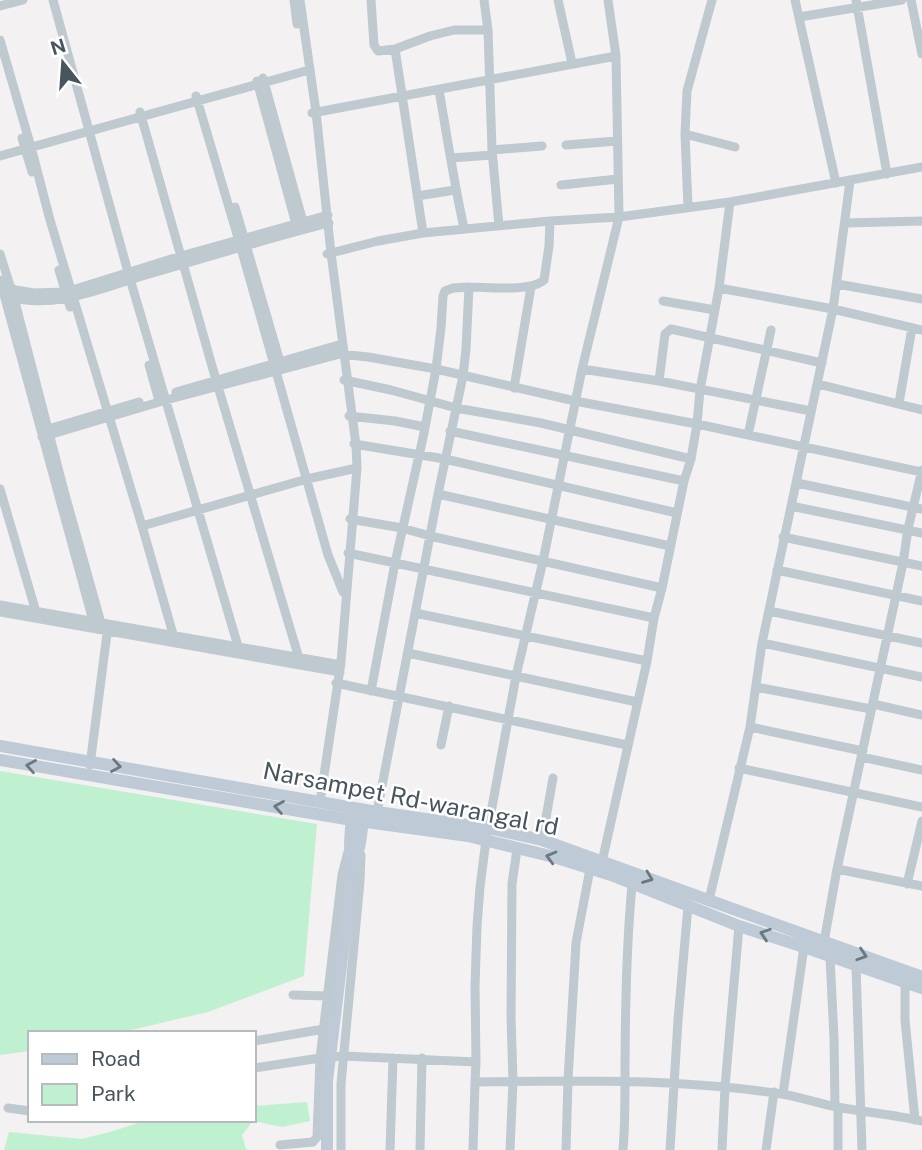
<svg xmlns="http://www.w3.org/2000/svg" width="922" height="1150" viewBox="0 0 922 1150" font-family="'Public Sans',sans-serif">
  <style>
    .green { fill: #bff1d1 }
    .lines { fill: none; stroke-linecap: round; stroke-linejoin: round }
    .street { stroke: #bec9d0; stroke-width: 9 }
    .secondary { stroke: #becad5; stroke-width: 12 }
    .oneway { stroke: #6b7882 }
    .labels { text-anchor: middle; dominant-baseline: central; stroke-width: 5; stroke-linejoin: round; paint-order: stroke }
    .street-label { font-size: 24px; fill: #48555f; stroke: #fff }
  </style>
  <rect width="100%" height="100%" fill="#f3f1f1"/>
  <!-- green -->
  <path class="green" d="M0 771 317 824 304 976 208 1012 118 1033H30V1051L0 1055Z
    M307 1102 310 1121 282 1127 253 1121 242 1135 246 1149 251 1150H4L9 1132 81 1139 110 1132 147 1120H254V1106Z"/>
  <g class="lines">
    <!-- street -->
    <path class="street" d="M53 0 128 272 240 653
      M294 0 297 24
      M300 0 316 112 331 253 356 445 357 468 341 662 320 802
      M371 0 374 45 378 51 395 49 430 36 454 30H488
      M484 0 488 30 492 150 499 226
      M558 0 572 63
      M795 0 836 183
      M856 0 887 174
      M911 0 922 54
      M0 6 23 0
      M799 17 902 0
      M0 40 31 147 50 220 142 526 175 641
      M395 49 423 233
      M263 78 303 222
      M257 81 296 224
      M439 90C447 136 454 183 464 228
      M196 96 239 241 328 555 343 592
      M140 112 216 380 301 665
      M312 113 616 56
      M685 134 735 147
      M22 138 32 172
      M566 145 617 141
      M492 150 542 146
      M0 156 309 70
      M451 158 492 155
      M561 185 618 179
      M417 196 455 190
      M235 207 281 365
      M688 207 685 134 687 91 712 0
      M846 223 922 221
      M0 254 14 298 64 491 103 630
      M327 254 378 241 423 233 550 221 619 217 730 202
      M59 270 70 307
      M0 280 95 628
      M837 284 922 299
      M8 287 16 290 34 293 66 292 181 256 328 215
      M719 288 833 309 922 330
      M9 297C57 310 104 287 149 274 209 257 269 238 329 223
      M663 301 715 310
      M149 365 158 397
      M582 369 659 381 811 411
      M344 380 391 390 456 408 541 423 691 459
      M659 381 665 334 671 329 822 363
      M818 384 922 410
      M514 388 531 287
      M176 392 342 344
      M899 403 912 328
      M349 416 395 421 425 427
      M45 430 139 402
      M450 431 684 481
      M748 435 771 330
      M42 437 166 400 340 354 368 357 436 369 575 401 697 424 922 472
      M354 444 445 459 677 513
      M797 483 922 509
      M0 489 36 612
      M438 494 670 546
      M791 506 922 533
      M350 519 402 528 430 536 662 588
      M142 526 307 479 357 468
      M783 537 922 566
      M348 553 654 618
      M777 570 922 601
      M0 605 341 665
      M769 611 922 643
      M0 612 340 672
      M415 613 647 661
      M762 643 922 677
      M408 653 637 702
      M336 683 627 745
      M756 687 871 709
      M371 691 395 563 424 433 436 369 441 328 443 296 445 291 453 288 469 287
      M873 704 922 715
      M750 727 863 751
      M441 745 449 706
      M861 757 922 770
      M90 765 108 626
      M739 768 922 807
      M377 812 438 494 463 376 466 349 469 287C488 287 531 292 544 280L549 246 550 221
      M542 840 553 778
      M602 862 647 661 654 618 662 588 684 481 691 459 697 424 700 390 719 288 730 202 922 167
      M837 869 922 886
      M907 884 922 821
      M709 900 750 727 762 643 833 309 850 181
      M824 942 837 869 903 563 908 529 922 470
      M830 957 834 1038 835 1106
      M856 966 862 1150
      M905 982V1020L915 1120
      M293 995 327 996
      M254 1041 324 1029
      M476 1062 475 986 477 926 480 887 486 840 516 676 543 561 582 369 619 217 616 56 608 0
      M254 1068 320 1058 343 1056 476 1062 475 1082C575 1080 676 1079 775 1093 794 1095 813 1102 832 1106 862 1112 892 1114 922 1121
      M783 1094 804 947
      M8 1108 30 1111
      M280 1145 313 1142 317 1137 320 1058 342 875 348 852
      M341 1150V1084L360 881 361 855
      M390 1150 393 1058
      M420 1150 422 1058
      M473 1150 475 1082
      M510 1150 513 1081 511 1017 512 884 517 849
      M566 1150 568 1080 576 943 590 869
      M623 1150C625 1126 625 1103 625 1080 625 1015 626 949 632 885
      M670 1150 678 1020 688 906
      M722 1150 725 1087 739 926
      M766 1150 774 1092
      M838 1150V1107"/>
    <!-- secondary -->
    <path class="secondary" d="M0 746 377 812 488 828 542 840 922 977
      M0 760 352 820 468 836 554 857 611 875 739 926 804 947 922 988
      M351 865 350 843 352 813
      M327 1150V1081L352 876 360 843 364 814"/>
  </g>
  <!-- one-way arrows -->
  <defs><path id="oneway-chevron" d="M-2-3.5L2.5 0L-2 3.5" fill="none" stroke-width="1.6" stroke-linecap="round" stroke-linejoin="round" transform="scale(1.75)"/></defs>
  <g class="oneway">
    <use href="#oneway-chevron" transform="translate(31 766) rotate(-170)"/>
    <use href="#oneway-chevron" transform="translate(116 766) rotate(10)"/>
    <use href="#oneway-chevron" transform="translate(279 807) rotate(-171)"/>
    <use href="#oneway-chevron" transform="translate(551 857) rotate(-165)"/>
    <use href="#oneway-chevron" transform="translate(648 878) rotate(21)"/>
    <use href="#oneway-chevron" transform="translate(765 934) rotate(-162)"/>
    <use href="#oneway-chevron" transform="translate(862 955) rotate(18)"/>
  </g>
  <g class="labels">
    <!-- street labels -->
    <g class="street-label">
      <text transform="translate(411 798) rotate(11)">Narsampet Rd-warangal rd</text>
    </g>
  </g>
  <!-- legend -->
  <rect x="28" y="1031" width="228" height="91" fill="#ffffff" stroke="#b6bbbf" stroke-width="2"/>
  <rect x="42" y="1054" width="35" height="10" fill="#becad5" stroke="#b6bbbf" stroke-width="2"/>
  <text x="91" y="1066" font-size="21" fill="#48555f">Road</text>
  <rect x="42" y="1084" width="35" height="21" fill="#bff1d1" stroke="#b6bbbf" stroke-width="2"/>
  <text x="91" y="1101" font-size="21" fill="#48555f">Park</text>
  <!-- north arrow -->
  <g transform="translate(63 63) rotate(343)" stroke="#ffffff" stroke-width="5" paint-order="stroke">
  <path d="M0-5L12 26L0 18L-12 26Z" fill="#48555f"/>
  <text y="-10" font-size="19" font-weight="bold" text-anchor="middle" fill="#48555f">N</text>
  </g>
</svg>
